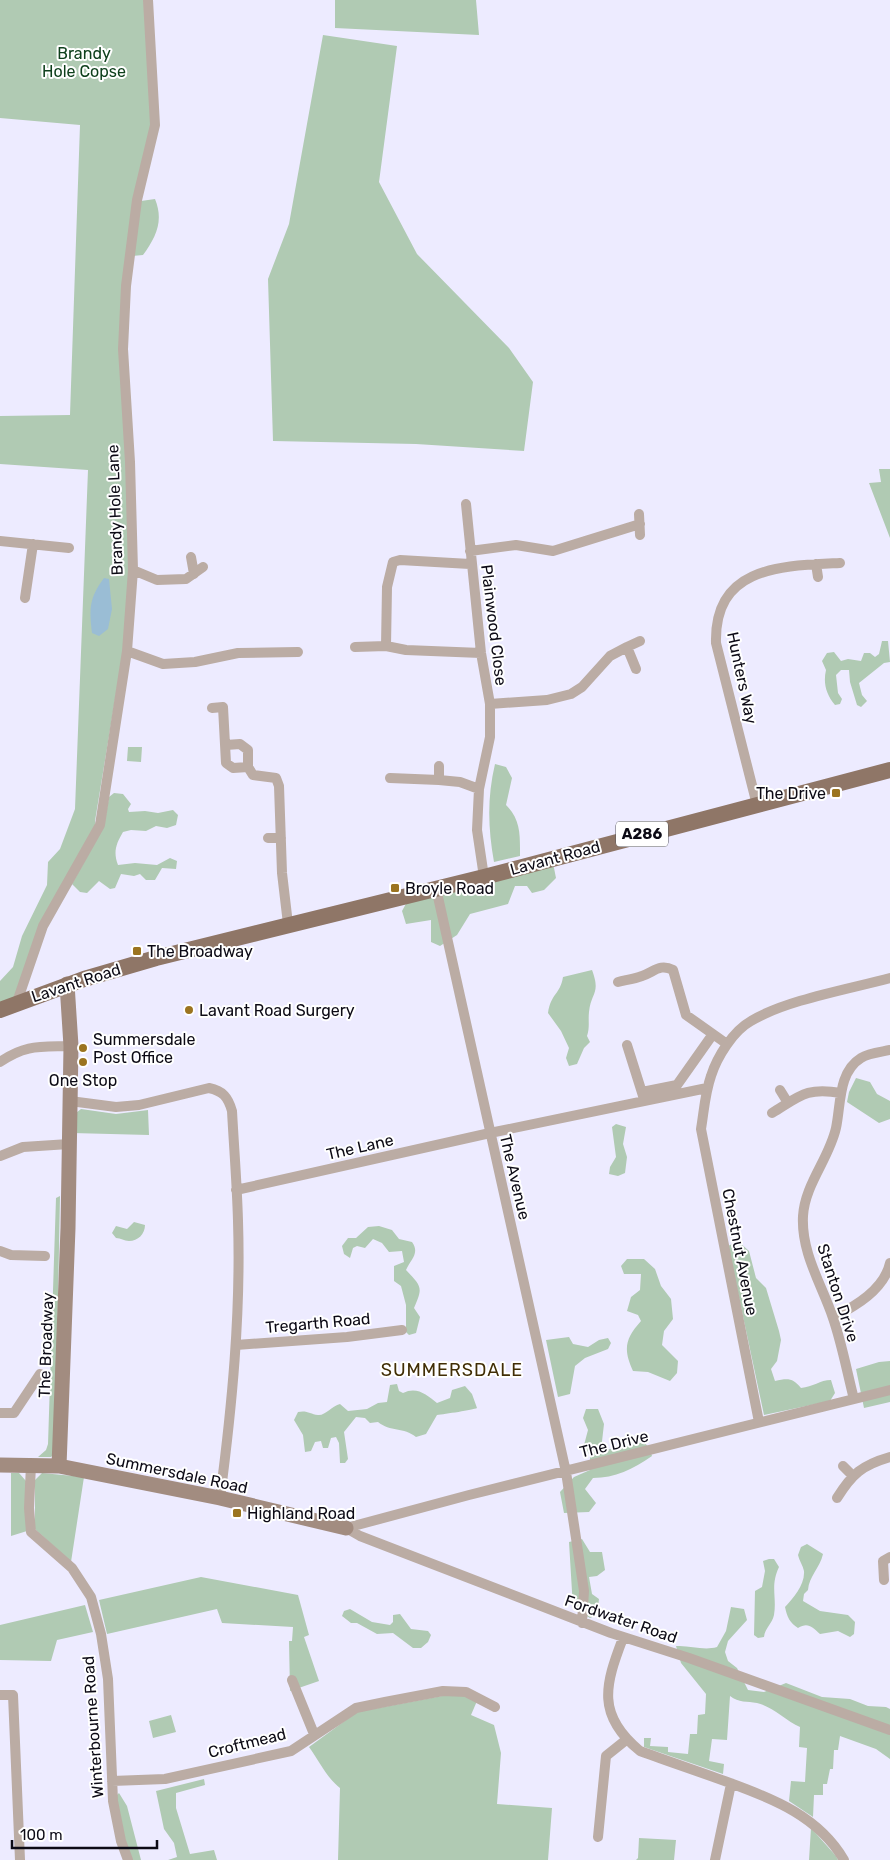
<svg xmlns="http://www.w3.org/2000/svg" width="890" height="1860" viewBox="0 0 890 1860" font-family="Rubik,sans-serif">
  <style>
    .green { fill: #b0cab3 }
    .water { fill: #9abdd5 }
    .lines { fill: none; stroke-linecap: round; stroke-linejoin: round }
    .street { stroke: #bbaca4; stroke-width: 10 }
    .secondary { stroke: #a28c80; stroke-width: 15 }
    .primary { stroke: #8f7667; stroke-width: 16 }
    .poi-dot { fill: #9b7420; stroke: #fff; stroke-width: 2 }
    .labels { text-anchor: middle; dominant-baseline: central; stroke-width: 4; stroke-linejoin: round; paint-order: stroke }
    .shield { fill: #fff; stroke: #55545b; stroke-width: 1 }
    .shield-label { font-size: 15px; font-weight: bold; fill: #0c0a15 }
    .park-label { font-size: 16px; fill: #0e401c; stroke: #fff }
    .street-label { font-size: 16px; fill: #0c0a15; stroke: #fff }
    .poi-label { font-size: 16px; fill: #0c0a15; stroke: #fff; text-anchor: start }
    .neighbourhood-label { font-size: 18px; letter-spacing: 1px; fill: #412e06; stroke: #fff }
  </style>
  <rect width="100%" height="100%" fill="#edebff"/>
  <!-- green -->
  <path class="green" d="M0 0H146L153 125 122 286 130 571 125 639 95 821 96 825 41 924 17 998 0 1006V981L13 967 22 936 47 885 48 862 60 849 75 809 88 470 0 464V416L70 415 80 125 0 118Z
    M335 0H476L479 35 335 28Z
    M323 35 397 46 379 182 417 254 509 348 533 382 524 451 416 444 273 441 268 279 289 224Z
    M155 199C164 221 156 237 143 255L132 256 141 201Z
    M879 469H890V538L869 483 881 482Z
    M882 641H888L890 662 884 663 859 683 862 695 867 701 861 707 857 705 850 682 849 670H841L836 675 838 693 842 699 840 704 835 705C826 694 823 683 826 670L822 661 827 653 834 652 841 661 848 659 861 661 864 653H870L875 657 879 654Z
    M128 747H142L141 762 127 761Z
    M495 764 506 767 512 778 506 805C521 820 520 835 520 856L494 862C488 828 487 798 495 764Z
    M114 793 123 794 131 804 128 809 129 812 145 811 158 813 173 810 178 815 176 825 167 828 156 826 146 831 131 830 123 832C116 844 113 852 118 865L135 863 157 865 170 858 177 861 176 869 162 868 155 880H146L140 874 134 876 121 874 115 888 110 889 99 881 87 893 80 892 72 884 104 826 109 797Z
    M553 863 556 878 544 890 532 893 527 886H515L508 904 470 914 457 935 440 946 431 942V920L406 924 402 911 408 900Z
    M592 970C601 994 591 992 589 1012 588 1021 590 1027 587 1036L590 1042 584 1048 577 1064 569 1066 566 1058 569 1048 561 1031 548 1013C551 993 560 995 563 977Z
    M856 1078 870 1082 877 1094 890 1101V1119L879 1123 847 1102 849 1092Z
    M81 1109 116 1114 148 1110 149 1135 72 1133V1116Z
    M616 1124 626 1127 623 1144 627 1157 625 1173 618 1176 609 1174 610 1167 616 1157 612 1127Z
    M60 1196 55 1453 51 1457H38L46 1450 48 1444 56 1198Z
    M134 1222 145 1225C145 1234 138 1241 129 1241 124 1241 121 1238 116 1238L112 1233 116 1226 127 1229Z
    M379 1226 392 1230 399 1239 412 1242C420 1253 411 1259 406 1270 422 1287 423 1287 414 1308L420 1317 416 1333 409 1335 406 1332V1305L401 1286 394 1281V1266L404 1262 402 1251 389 1252 382 1243 373 1239 365 1248 357 1246 353 1248 350 1258 344 1254 342 1246 348 1238H356L368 1227Z
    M738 1241 749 1251 756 1278 766 1288 779 1331 781 1340 777 1361 771 1369 775 1381C788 1378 793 1378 801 1388 813 1387 820 1380 831 1380L835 1393 830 1401 764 1415 728 1246Z
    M627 1259H644L655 1269 661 1286 671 1299 673 1319 664 1331 662 1345 678 1361 677 1373 670 1381 648 1372 633 1371C623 1349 625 1339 641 1321L638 1315 627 1311 631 1297 640 1290 641 1274H624L621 1266Z
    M569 1337 573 1344 588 1347 599 1340 608 1338 611 1343 608 1349 585 1358 575 1366 570 1394 558 1397 546 1340Z
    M890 1361V1402L864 1408 856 1369 879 1362Z
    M397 1384 399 1391 403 1393C417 1386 427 1395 437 1403L450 1398 452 1390 465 1386 472 1394 477 1408C473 1410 445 1414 437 1415L426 1434 416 1437C404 1427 390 1432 378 1422L370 1423 365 1418 356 1417 344 1432 348 1459 345 1463H340L339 1443 336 1437 331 1438 328 1448H323L321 1441 315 1442 311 1451 305 1452 303 1435 294 1420 298 1412C307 1410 310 1414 318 1415 325 1416 332 1406 340 1404L348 1411 367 1409 378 1403 387 1402 390 1385Z
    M586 1409H598L604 1424 601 1450 621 1448 643 1442 649 1447 652 1456C633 1469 615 1478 593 1478L585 1489 596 1503 589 1512 564 1513 560 1492 574 1477 590 1470V1456L584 1445 588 1430 583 1418Z
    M11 1473H19L26 1481 27 1531 11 1536Z
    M42 1473 84 1477 71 1562 35 1529V1480Z
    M582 1539 590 1552H602L605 1570 597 1576 589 1577 592 1594 599 1599 597 1615 590 1618 573 1608 569 1542Z
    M807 1544 823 1554C820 1568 809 1576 808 1590L804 1594 803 1601 820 1611 848 1615 855 1622 854 1634 850 1637 838 1631 820 1634C812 1627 808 1622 798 1628 790 1623 787 1617 785 1607 793 1598 805 1585 804 1571 803 1566 799 1560 798 1555L801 1547Z
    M769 1559H774L779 1567C770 1586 777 1597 774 1615 772 1624 765 1628 764 1637L758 1638 754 1635 755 1591 762 1587 765 1571 763 1561Z
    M201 1577 298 1595 309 1635 304 1637 319 1681 290 1691 289 1641H292L293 1627 222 1623 217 1609 107 1634 99 1600Z
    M85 1605 93 1632 57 1640 51 1661 0 1660V1625Z
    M731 1607 744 1609 747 1620 728 1641 725 1652 728 1661 737 1668 748 1690 764 1692 786 1683 822 1697 850 1699 868 1706 886 1707 890 1709V1759L876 1749 840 1736 838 1750H834L833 1769H830L827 1784H823V1795H814L813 1817 789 1801 791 1781 805 1782 807 1748 799 1747 800 1727C786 1721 772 1706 757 1703 747 1701 739 1703 730 1696L727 1740 712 1739 709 1761 724 1764 723 1774 644 1747V1738H651L650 1746 668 1747V1752L688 1754 690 1734H697L698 1715 705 1714 706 1694 681 1663 676 1646C690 1645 703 1651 717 1647L726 1631Z
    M350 1609 372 1622 390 1625 393 1622V1615L400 1614 411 1629 428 1631 431 1635 428 1642 421 1648H413L393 1633 377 1634 357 1623H351L342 1616 344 1611Z
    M442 1696H466L477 1701 471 1715 494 1725 501 1753 497 1804 552 1808 548 1860H338L340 1788C327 1778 319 1761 309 1747L357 1712Z
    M171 1715 176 1732 153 1738 149 1721Z
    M204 1779 205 1785 176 1793V1808L190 1854 214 1850 217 1860H168L177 1857 174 1843 164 1829 156 1791Z
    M119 1793 127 1806 141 1860H131L124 1840 116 1796Z
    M811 1828 836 1856 838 1860H809Z
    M639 1838 676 1840 674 1860H636L638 1858Z"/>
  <!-- water -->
  <path class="water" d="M104 578 109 579 112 609 108 629 99 636 92 633C89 609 89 598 104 578Z"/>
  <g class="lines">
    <!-- street -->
    <path class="street" d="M466 504 481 653 490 704V737L479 789
      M639 514 640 535
      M0 541 69 548
      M470 551 516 545 553 551 640 524
      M191 557 194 574
      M816 564 818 577
      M133 570 157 580 186 579 203 567
      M25 598 33 544
      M386 646 406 650 481 653
      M355 647 386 646 387 587 393 562 400 560 470 564
      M627 647 640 641
      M127 651 163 664 195 662 238 653 298 652
      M490 704 547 700 571 694 582 687 610 656 627 647 636 669
      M212 708 223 707 226 763 233 768 248 767 253 775 276 778 279 786 282 873 288 924
      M226 745 240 744 248 750V767
      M439 766V780L460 782 479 789 477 830 484 877
      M390 778 439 780
      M757 805 716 643C714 566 781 566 840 563
      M268 838H281
      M436 888 566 1472 584 1591 582 1623
      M618 982C626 980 634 979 642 976 654 972 660 963 673 970L686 1015 727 1044
      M17 1002 43 926 100 825 127 651 133 570 130 462 123 349 126 286 137 200 155 125 148 0
      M627 1045 644 1099
      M0 1062C26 1044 40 1047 71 1046
      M780 1090 788 1103
      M642 1092 677 1085 713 1034
      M70 1101 116 1107 139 1105 209 1088C223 1091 228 1097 232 1111 234 1148 237 1184 238 1221 241 1313 232 1406 220 1498
      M772 1113C800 1096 806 1087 841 1093
      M0 1156 23 1147 69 1144
      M236 1190 490 1133 707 1088
      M0 1251 11 1255 45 1256
      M833 1318C855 1306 884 1290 890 1263
      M236 1345 347 1337 402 1330
      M854 1399C847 1372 842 1344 833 1318 822 1285 801 1253 803 1216 805 1184 829 1159 836 1128 841 1105 838 1072 861 1058 869 1053 881 1052 890 1050
      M0 1413H14L40 1374
      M759 1422 701 1129C704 1111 705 1093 711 1076 717 1057 733 1031 751 1021 786 1000 849 989 890 978
      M31 1465 29 1508 31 1532 72 1568 91 1597 101 1634 108 1679 113 1801 121 1841 128 1860
      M843 1466 852 1475
      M837 1498C852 1474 862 1465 890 1457
      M346 1528 360 1536 611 1633 689 1658 890 1730
      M346 1528 469 1495 890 1390
      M884 1580 883 1561 890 1557
      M623 1638C605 1685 596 1715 640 1751 670 1762 700 1772 730 1783 774 1799 819 1817 844 1860
      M292 1680 314 1734
      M0 1695H13L20 1860
      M112 1781 165 1779 291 1751 356 1708 385 1702 443 1691 466 1692 495 1707
      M598 1837 606 1756 626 1740
      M715 1860 731 1784"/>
    <!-- secondary -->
    <path class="secondary" d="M0 1465 59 1466 220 1498 346 1528
      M59 1466 68 1228 71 1046 67 984"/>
    <!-- primary -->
    <path class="primary" d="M0 1010 84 979 156 958 484 877 890 770"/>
  </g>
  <!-- markers -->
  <g class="poi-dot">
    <rect x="831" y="788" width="10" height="10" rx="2.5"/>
    <rect x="390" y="883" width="10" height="10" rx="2.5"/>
    <rect x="132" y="946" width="10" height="10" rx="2.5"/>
    <circle cx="189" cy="1010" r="5"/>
    <circle cx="83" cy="1048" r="5"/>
    <circle cx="83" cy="1062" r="5"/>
    <rect x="232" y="1508" width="10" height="10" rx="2.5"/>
  </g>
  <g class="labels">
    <!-- shield labels -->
    <rect class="shield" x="616" y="821.5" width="52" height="25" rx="4"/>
    <g class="shield-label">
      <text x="642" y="834">A286</text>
    </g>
    <!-- park labels -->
    <g class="park-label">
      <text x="84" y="53">Brandy<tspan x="84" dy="18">Hole Copse</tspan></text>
    </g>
    <!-- street labels -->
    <g class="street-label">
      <text transform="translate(115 510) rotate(-92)">Brandy Hole Lane</text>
      <text transform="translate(494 625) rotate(83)">Plainwood Close</text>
      <text transform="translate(742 678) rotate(78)">Hunters Way</text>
      <text transform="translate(555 858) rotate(-15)">Lavant Road</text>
      <text transform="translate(76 983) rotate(-18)">Lavant Road</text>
      <text transform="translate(360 1147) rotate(-13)">The Lane</text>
      <text transform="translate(515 1177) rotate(77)">The Avenue</text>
      <text transform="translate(740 1252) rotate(79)">Chestnut Avenue</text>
      <text transform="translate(838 1293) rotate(72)">Stanton Drive</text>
      <text transform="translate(318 1323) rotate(-5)">Tregarth Road</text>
      <text transform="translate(46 1345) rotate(-88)">The Broadway</text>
      <text transform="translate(614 1444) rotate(-14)">The Drive</text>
      <text transform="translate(177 1473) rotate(12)">Summersdale Road</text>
      <text transform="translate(621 1619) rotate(19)">Fordwater Road</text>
      <text transform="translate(93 1727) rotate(-94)">Winterbourne Road</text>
      <text transform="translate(247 1743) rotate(-14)">Croftmead</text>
    </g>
    <!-- poi labels -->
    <g class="poi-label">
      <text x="826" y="793" text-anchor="end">The Drive</text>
      <text x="405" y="888">Broyle Road</text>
      <text x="147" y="951">The Broadway</text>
      <text x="199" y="1010">Lavant Road Surgery</text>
      <text x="93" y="1039">Summersdale<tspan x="93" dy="18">Post Office</tspan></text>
      <text x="83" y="1080" text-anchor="middle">One Stop</text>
      <text x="247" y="1513">Highland Road</text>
    </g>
    <!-- neighbourhood labels -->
    <g class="neighbourhood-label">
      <text x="452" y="1370">SUMMERSDALE</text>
    </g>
  </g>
  <!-- scale -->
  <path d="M12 1840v8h145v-8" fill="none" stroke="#0c0a15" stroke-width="2.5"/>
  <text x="20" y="1840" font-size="15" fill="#0c0a15" stroke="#ffffff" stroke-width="4" paint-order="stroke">100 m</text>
</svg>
